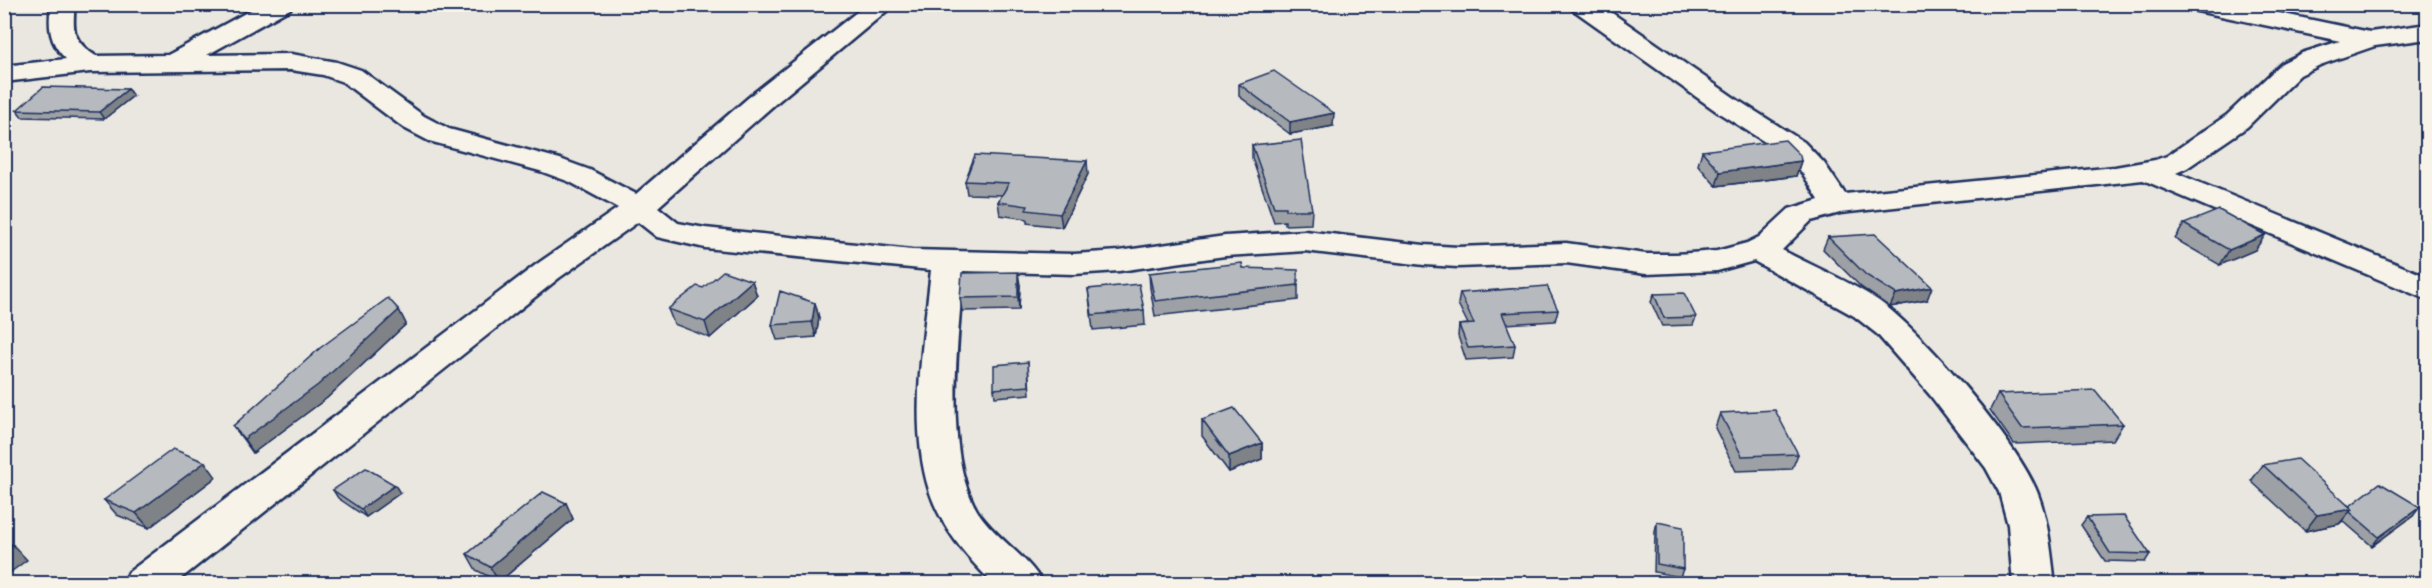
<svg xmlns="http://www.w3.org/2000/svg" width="2432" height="588" viewBox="0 0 2432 588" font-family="Caveat,sans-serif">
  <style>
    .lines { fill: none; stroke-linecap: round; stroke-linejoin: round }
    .minor-casing { stroke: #1b2f5e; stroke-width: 5 }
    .minor { fill: #f7f3e8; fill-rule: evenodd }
    .wall { fill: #9da0a4; stroke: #1b2f5e; stroke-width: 1.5 }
    .shaded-wall { fill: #7f8286; stroke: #1b2f5e; stroke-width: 1.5 }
    .building { fill: #b6babf; stroke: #1b2f5e; stroke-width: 1.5 }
  </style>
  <rect width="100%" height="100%" fill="#eae7e0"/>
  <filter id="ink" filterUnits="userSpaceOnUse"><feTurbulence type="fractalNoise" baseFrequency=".0167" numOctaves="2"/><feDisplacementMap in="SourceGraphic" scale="12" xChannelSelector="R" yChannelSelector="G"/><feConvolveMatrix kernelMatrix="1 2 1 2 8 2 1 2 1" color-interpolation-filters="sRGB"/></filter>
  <g filter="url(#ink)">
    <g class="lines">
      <defs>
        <path id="minor" d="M51 4H75C72 31 73 41 96 56L168 55 262 4H293L290 9 207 55 291 54 337 62 361 70 424 116 449 129 560 159 590 170 636 194 755 92 867 4H895L775 104 658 207 678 223 705 228 912 250 1074 254 1119 251 1225 236 1305 231 1424 245 1458 247 1566 243 1646 254H1676L1717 251 1747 243 1759 237 1789 209 1819 200 1803 174 1784 154 1719 113 1572 9 1569 4H1599L1739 101 1804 142 1824 163 1845 194 2115 167 2155 160 2167 156 2227 115 2282 63 2302 53 2340 41 2197 11 2188 9 2185 4H2236L2370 32 2428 24V39L2375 46 2320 65 2300 75 2247 127 2187 168 2176 173 2428 277V300L2143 180 1840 213 1811 221 1782 250C1814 267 1849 281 1879 301 1923 332 2019 444 2038 494 2049 523 2051 553 2055 584H2013L2008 525 1999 492 1986 468 1930 395 1877 334 1854 316 1754 261 1717 271 1646 274 1566 263 1458 267 1424 265 1305 251 1225 256 1119 271 1074 274 963 271C959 338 942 453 978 512 996 539 1028 556 1043 584H994C966 557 941 527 929 490 908 423 924 339 931 270L705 248 657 237 638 222 559 278 174 584H123L129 572 537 264 618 208 570 182 540 171 429 141 404 128 343 82 323 75 291 70 90 72 4 82V66L66 59C49 43 48 27 51 4Z"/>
      </defs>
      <!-- minor casing -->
      <use href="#minor" class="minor-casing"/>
      <!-- minor -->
      <use href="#minor" class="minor"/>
    </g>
    <!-- wall -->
    <path class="wall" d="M341 4H392L382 11 342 6Z
      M1239 84 1333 126 1290 134 1239 96Z
      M133 96 104 119 22 117 17 110Z
      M1252 145 1312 210 1311 224 1285 225V221L1274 222 1252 158Z
      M1702 151 1801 161 1796 176 1716 186 1698 165Z
      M1088 174 1062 227 1027 223V219L1000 215 998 202 1002 195 967 194 965 181Z
      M2184 224 2265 235 2255 250 2220 265 2175 239Z
      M1828 237 1927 300 1890 307 1861 287 1823 249Z
      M1243 268 1298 285V300L1155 316 1150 288 1149 273Z
      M752 281 757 296 710 338 674 324 668 309 703 288Z
      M1020 285 1019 310 962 311 960 298Z
      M1088 289 1144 310 1145 325 1093 330Z
      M1460 293 1558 310 1555 321 1506 324 1515 345 1513 357 1466 360 1458 336 1459 325 1468 324 1458 304Z
      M1654 294 1696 317 1693 325 1662 326 1651 302Z
      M815 303 819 318 816 337 777 340 772 325Z
      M399 310 406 324 327 398 253 453 233 426Z
      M1028 362 1030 394 995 397 994 389Z
      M1998 394 2123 424 2113 440 2014 444 1990 410Z
      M1720 413 1798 454 1792 469 1736 471 1715 428Z
      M1202 420 1262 443V459L1229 472 1202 436Z
      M2263 465 2350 506 2413 516 2372 546 2343 521 2339 524 2305 531 2251 481Z
      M216 477 149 528 117 515 104 500Z
      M333 490 400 493 366 517 338 498Z
      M566 503 573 519 499 582 476 570 467 554Z
      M2087 517 2150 554 2145 562 2105 561 2081 525Z
      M1657 522 1683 569 1680 577 1654 572 1655 531Z"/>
    <!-- shaded-wall -->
    <path class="shaded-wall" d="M379 4H392L382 11Z
      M128 89 133 96 104 119 99 112Z
      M1334 113 1333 126 1290 134V122Z
      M1087 161 1088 174 1062 227 1060 214Z
      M1801 161 1796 176 1716 186 1720 172Z
      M2265 235 2255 250 2220 265 2229 250Z
      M1018 272 1020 285 1019 310 1018 297Z
      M752 281 757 296 710 338 705 322Z
      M1932 287 1927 300 1890 307 1896 294Z
      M815 303 819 318 816 337 812 322Z
      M399 310 406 324 327 398 253 453 244 439Z
      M1262 443V459L1229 472V456Z
      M205 462 216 477 149 528 136 513Z
      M395 485 400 493 366 517 361 509Z
      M566 503 573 519 499 582 490 567Z
      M2420 507 2413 516 2372 546 2379 537Z
      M2352 509 2339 524 2305 531 2317 515Z
      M13 545 27 560 4 577V551Z"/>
    <!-- building -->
    <path class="building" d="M1274 71 1334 113 1290 122 1239 84Z
      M43 87 128 89 99 112 17 110Z
      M1301 140 1312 210H1286V207H1274L1252 145Z
      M1785 140 1800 155 1801 161 1720 172 1702 151Z
      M975 155 1087 161 1060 214 1026 210 1028 206 998 202 1009 183 965 181Z
      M2219 210 2265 235 2229 250 2184 224Z
      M1875 234 1932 287 1896 294 1866 275 1828 237Z
      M1242 263 1243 268 1298 270V285L1155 301 1149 273Z
      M723 271 752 281 705 322 668 309 697 286 703 288Z
      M1018 272V297L960 298 962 273Z
      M1139 284 1144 310 1092 315 1088 289Z
      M1547 286 1558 310 1502 313 1515 345 1468 348 1459 325 1474 324 1460 293Z
      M780 291 815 303 812 322 772 325Z
      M1684 293 1696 317 1664 318 1654 294Z
      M388 298 399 310 318 385 244 439 233 426 320 348Z
      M1028 362 1029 386 994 389V365Z
      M2095 390 2123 424 2022 428 1998 394Z
      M1234 408 1262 443 1229 456 1202 420Z
      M1775 410 1798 454 1742 456 1720 413Z
      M173 449 205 462 136 513 104 500Z
      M2297 459 2352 509 2317 515 2263 465Z
      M366 468 395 485 361 509 333 490Z
      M2380 483 2420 507 2379 537 2350 512 2352 509 2350 506Z
      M543 492 566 503 490 567 467 554Z
      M2124 516 2150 554 2110 553 2087 517Z
      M1657 522 1683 527V569L1657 564Z
      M4 541 13 545 4 551Z"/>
  </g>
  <!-- margin -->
  <rect width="2432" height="588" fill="none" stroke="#f7f3e8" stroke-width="24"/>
  <rect x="12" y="12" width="2408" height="564" fill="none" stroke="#1b2f5e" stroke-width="2" filter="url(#ink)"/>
</svg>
